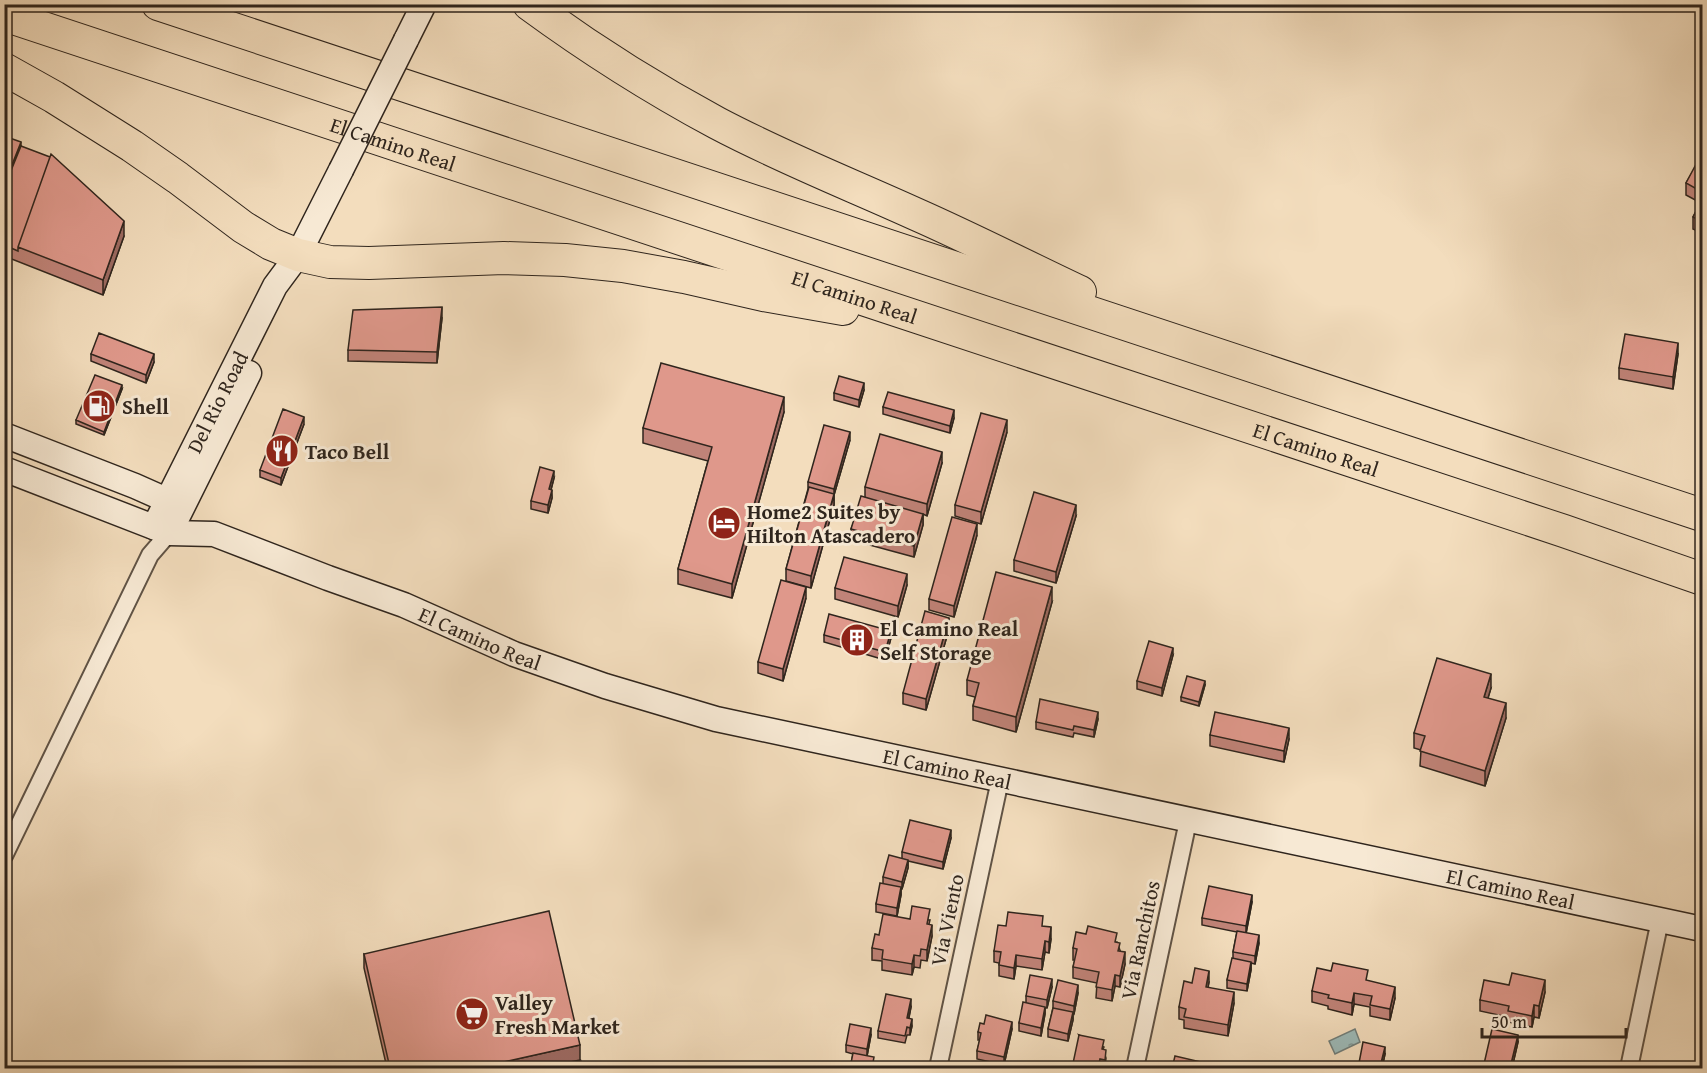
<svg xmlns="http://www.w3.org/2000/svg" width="1707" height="1073" viewBox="0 0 1707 1073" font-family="'Gentium Book Plus',serif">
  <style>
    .water { fill: url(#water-ripples); stroke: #717e7a; stroke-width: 1.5 }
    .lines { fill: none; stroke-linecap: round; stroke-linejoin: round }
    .street-casing { stroke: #605345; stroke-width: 20 }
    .secondary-casing { stroke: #2f251d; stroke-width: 27 }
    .highway-casing { stroke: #2f251d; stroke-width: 34 }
    .street { stroke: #f7e9d4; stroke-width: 16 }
    .secondary { stroke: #f7e9d4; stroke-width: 24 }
    .highway { stroke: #f3ddbd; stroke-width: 32 }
    .secondary-bridge-casing { stroke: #2f251d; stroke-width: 27; stroke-linecap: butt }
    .secondary-bridge { stroke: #f7e9d4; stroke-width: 24 }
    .wall { fill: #c08378; stroke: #2f251d; stroke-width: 1.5 }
    .shaded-wall { fill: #9c6a61; stroke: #2f251d; stroke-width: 1.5 }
    .building { fill: #df988b; stroke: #2f251d; stroke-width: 1.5 }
    .labels { text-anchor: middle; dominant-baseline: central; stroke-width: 6; stroke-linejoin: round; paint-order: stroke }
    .street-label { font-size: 21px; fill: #2f251d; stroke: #f7e9d4 }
    .poi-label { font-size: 21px; font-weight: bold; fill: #2f251d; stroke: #f7e9d4; text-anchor: start }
  </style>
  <defs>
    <pattern id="water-ripples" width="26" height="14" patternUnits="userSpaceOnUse" patternTransform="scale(1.5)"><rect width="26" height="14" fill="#9dbab8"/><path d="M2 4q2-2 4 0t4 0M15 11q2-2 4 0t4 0" fill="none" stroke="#809795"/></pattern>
  </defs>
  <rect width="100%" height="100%" fill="#f3ddbd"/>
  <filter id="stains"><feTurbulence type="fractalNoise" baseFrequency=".00333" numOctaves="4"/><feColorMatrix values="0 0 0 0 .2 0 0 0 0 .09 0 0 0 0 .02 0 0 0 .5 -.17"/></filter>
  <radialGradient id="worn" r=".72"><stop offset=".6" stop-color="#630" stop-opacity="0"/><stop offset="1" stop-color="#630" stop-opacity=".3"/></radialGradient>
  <!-- water -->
  <path class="water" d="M1355 1029 1360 1042 1335 1054 1329 1041Z"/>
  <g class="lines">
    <defs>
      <path id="street" d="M4 856 150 555 169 533
        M938 1068 1000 780
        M1135 1068 1188 821
        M1629 1068 1660 920"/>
      <g id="secondary">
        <path d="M406 40 424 4"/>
        <path d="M4 435 135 486 180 506"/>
        <path id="s1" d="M4 469 169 533 214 534 328 578 404 605 514 654 605 686 716 719 1702 929"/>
        <path d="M175 522 249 373"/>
        <path id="s2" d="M154 527 275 286 298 255 341 170"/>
      </g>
      <g id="highway">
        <path d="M158 4 1702 515"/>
        <path d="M529 4C589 48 652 88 717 123 783 158 852 185 920 216 974 240 1027 267 1080 292"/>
        <path id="s3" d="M4 15 1564 531 1702 579"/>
        <path d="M4 69 54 97 132 146 178 178 243 227 271 244 298 255 330 262 369 263 504 258 565 260 623 266 684 277 763 295 843 309"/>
      </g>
    </defs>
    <!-- street casing -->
    <use href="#street" class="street-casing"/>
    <!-- secondary casing -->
    <use href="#secondary" class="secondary-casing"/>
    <!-- highway casing -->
    <use href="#highway" class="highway-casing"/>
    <!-- street -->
    <use href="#street" class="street"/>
    <!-- secondary -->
    <use href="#secondary" class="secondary"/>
    <!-- highway -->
    <use href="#highway" class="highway"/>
    <defs>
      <path id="secondary-bridge" d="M341 170 406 40"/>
    </defs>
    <!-- secondary-bridge casing -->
    <use href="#secondary-bridge" class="secondary-bridge-casing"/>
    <!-- secondary-bridge -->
    <use href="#secondary-bridge" class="secondary-bridge"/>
  </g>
  <!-- wall -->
  <path class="wall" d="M4 136 21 146 124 236 103 295 4 256Z
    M1702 156V233L1693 229V217L1701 203 1686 195V183Z
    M442 318 437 363 348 361V350Z
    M91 354 154 362 146 383 91 361Z
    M1678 354 1673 389 1619 379V368Z
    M122 389 104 435 76 424V420Z
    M864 390 859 407 834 400V393Z
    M883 407 954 418 950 433 883 414Z
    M784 412 732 598 678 584V569L708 461 643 443V428Z
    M304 424 281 485 260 477V470Z
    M1007 432 981 524 955 516V505Z
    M850 440 834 495V505L811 588 786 581V569L808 489V482Z
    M942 463 927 516 923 514V525L914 557 851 540V529L865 497V487Z
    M554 478 551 490 552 498 548 513 531 509V501Z
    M1076 516 1056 583 1014 571V560Z
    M977 535 954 617 929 610V599Z
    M907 585 898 617 835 599V588Z
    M806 598 783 681 758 673V662Z
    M1052 602 1016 732 973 720V706L975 697 967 695V680Z
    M949 629 926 710 903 704V693Z
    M824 635 891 638 885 660 824 642Z
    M1173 655 1162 696 1137 689V681Z
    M1205 685 1199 706 1181 701V697Z
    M1491 688 1488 698 1506 718 1485 786 1420 766 1421 750 1414 748V733Z
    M1098 719 1094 737 1074 733 1073 737 1036 729V722Z
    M1210 735 1289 739 1284 762 1210 746Z
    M951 838 943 869 908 861V868L902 889H901V895L897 916 876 912V904L883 884V877L902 859V852Z
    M1252 902 1246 933 1259 943 1255 964 1251 963V970L1247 991 1227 988V980L1233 959V952L1237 932 1202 925V918Z
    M910 919 930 920 929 924 932 936 927 961 921 960 920 968 914 967 912 975 882 970V961L872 960V948Z
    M1006 926 1051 939 1049 953 1045 952 1042 970 1016 966 1014 979 999 976V963L994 962V951Z
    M1117 942 1125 964 1120 987 1115 986 1112 1001 1096 998 1097 983 1073 978V967L1075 960H1073V948Z
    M364 954 580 1060 541 1068H387L364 968Z
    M1368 981 1395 998 1390 1020 1370 1016V1007L1354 1004 1352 1015 1328 1009V1006L1312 1002V991Z
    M1209 982 1208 987 1234 1003 1228 1036 1184 1028V1020L1179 1019V1007L1192 983Z
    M1509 985 1545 992 1539 1018 1534 1017 1532 1027 1508 1022V1017L1480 1011V1000Z
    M1052 987 1047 1008H1045V1014L1041 1036 1019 1031V1023L1026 1003V996Z
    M1078 993 1074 1014 1073 1013V1020L1068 1041 1048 1037V1029L1053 1008V1001Z
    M911 1007 909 1018 912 1026 910 1035H907L905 1043 878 1038V1031Z
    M1012 1029 1004 1065 977 1059V1051L980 1040H978V1032Z
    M871 1035 867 1056 874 1065V1068H850L853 1054 846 1052V1045Z
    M1079 1035 1104 1047 1103 1049 1106 1058 1105 1067H1100Z
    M1518 1042 1512 1068H1484V1064Z
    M1385 1054 1382 1068H1359V1063Z"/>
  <!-- shaded-wall -->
  <path class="shaded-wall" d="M21 142V157L4 200V185Z
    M124 221V236L103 295V280Z
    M442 307V318L437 363V352Z
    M1678 343V354L1673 389V377Z
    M154 354V362L146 383V375Z
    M864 383V390L859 407V400Z
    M122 385V389L104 435V432Z
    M784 397V412L732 598V584Z
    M954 410V418L950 433V426Z
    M304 417V424L281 485V478Z
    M1007 420V432L981 524V512Z
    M850 432V440L834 495V505L811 588V576L834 495V489Z
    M942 452V463L927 516V504Z
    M554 471V478L549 497V489Z
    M552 490V498L548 513V505Z
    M1076 505V516L1056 583V572Z
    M923 514V525L914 557V546Z
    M977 524V535L954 617V606Z
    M907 574V585L898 617V606Z
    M806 587V598L783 681V669Z
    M1052 587V602L1016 732V717Z
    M949 618V629L926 710V699Z
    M891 631V638L885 660V652Z
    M1173 648V655L1162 696V688Z
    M1491 674V688L1484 711V697Z
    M1205 681V685L1199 706V702Z
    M1506 703V718L1485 786V771Z
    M1098 712V719L1094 737V730Z
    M1289 728V739L1284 762V751Z
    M951 830V838L943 869V862Z
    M908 860V868L902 889V882Z
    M901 887V895L897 916V908Z
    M1252 895V902L1246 934V926Z
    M932 925V936L927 961V950Z
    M1051 927V939L1049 953V942Z
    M1259 935V943L1255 964V956Z
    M1045 941V952L1042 970V959Z
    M1125 952V964L1120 987V976Z
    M914 955V967L912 975V964Z
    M1016 955V966L1014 979V968Z
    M1251 962V970L1247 991V984Z
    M1209 971V982L1206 998V987Z
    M1115 975V986L1112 1001V990Z
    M1052 979V987L1047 1008V1000Z
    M1545 980V992L1539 1018V1006Z
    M1078 985V993L1074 1014V1006Z
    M1395 987V998L1390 1020V1009Z
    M1234 992V1003L1228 1036V1025Z
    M1354 993V1004L1352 1015V1003Z
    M911 999V1007L907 1026V1018Z
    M1534 1005V1017L1532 1027V1016Z
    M1045 1007V1014L1041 1036V1028Z
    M1073 1012V1020L1068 1041V1034Z
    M912 1019V1026L910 1035V1028Z
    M1012 1022V1029L1004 1065V1057Z
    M871 1028V1035L867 1056V1049Z
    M1518 1035V1042L1512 1068H1510Z
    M580 1045V1060L541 1068H477Z
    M1385 1047V1054L1382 1068H1380Z"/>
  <!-- building -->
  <path class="building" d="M4 136 21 142 4 185Z
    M21 146 50 157 18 247V251L4 245V188Z
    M51 154 124 221 103 280 18 247Z
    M1701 155 1702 156V192L1686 183Z
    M1702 199V222L1693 217Z
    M442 307 437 352 348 350 353 310Z
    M99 333 154 354 146 375 91 354Z
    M1625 334 1678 343 1673 377 1619 368Z
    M661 363 784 397 732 584 678 569 712 447 643 428Z
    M95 375 122 385 104 432 76 420Z
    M839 376 864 383 859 400 834 393Z
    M888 392 954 410 950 426 883 407Z
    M283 409 304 417 281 478 260 470Z
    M981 413 1007 420 981 512 955 505Z
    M824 425 850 432 834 489 808 482Z
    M880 434 942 452 927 504 865 487Z
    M540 467 554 471 549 489 552 490 548 505 531 501Z
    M809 487 834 494 811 576 786 569Z
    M1034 492 1076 505 1056 572 1014 560Z
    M861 496 923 514 914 546 851 529Z
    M952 517 977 524 954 606 929 599Z
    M844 557 907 574 898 606 835 588Z
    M996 572 1052 587 1016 717 973 706 979 683 967 680Z
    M781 580 806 587 783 669 758 662Z
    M925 611 949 618 926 699 903 693Z
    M829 614 891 631 885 652 824 635Z
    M1149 641 1173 648 1162 688 1137 681Z
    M1437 658 1491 674 1484 697 1506 703 1485 771 1420 751 1425 736 1414 733Z
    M1187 676 1205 681 1199 702 1181 697Z
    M1040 699 1098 712 1094 730 1074 726 1073 730 1036 722Z
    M1215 712 1289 728 1284 751 1210 735Z
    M910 820 951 830 943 862 902 852Z
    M889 855 908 860 902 882 883 877Z
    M880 883 901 887 897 908 876 904Z
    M1209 886 1252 895 1246 926 1202 918Z
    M912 906 930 909 927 924 932 925 927 950 921 949 920 956 914 955 912 964 882 959 883 950 872 948 875 934 879 935 883 914 910 919Z
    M549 911 580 1045 477 1068H390L364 954Z
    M1008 912 1043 916 1042 926 1051 927 1049 942 1045 941 1042 959 1016 955 1014 968 999 965 1001 952 994 951 998 925 1006 926Z
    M1088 926 1117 933 1115 942 1120 943 1118 951 1125 952 1120 976 1115 975 1112 990 1096 987 1099 972 1073 967 1077 949 1073 948 1076 932 1086 934Z
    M1237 931 1259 935 1255 956 1233 952Z
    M1232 958 1251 962 1247 984 1227 980Z
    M1333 963 1368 970 1366 980 1395 987 1390 1009 1370 1005 1372 996 1354 993 1352 1003 1328 998 1329 995 1312 991 1317 968 1331 971Z
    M1195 968 1209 971 1206 987 1234 992 1228 1025 1184 1017 1186 1009 1179 1007 1184 981 1192 983Z
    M1512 973 1545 980 1539 1006 1534 1005 1532 1016 1508 1011 1509 1006 1480 1000 1484 980 1509 985Z
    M1030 975 1052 979 1047 1000 1026 996Z
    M1058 980 1078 985 1074 1006 1053 1001Z
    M886 994 911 999 907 1018 912 1019 910 1028 907 1027 905 1036 878 1031Z
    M1023 1002 1045 1007 1041 1028 1019 1023Z
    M1053 1008 1073 1012 1068 1034 1048 1029Z
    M986 1015 1012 1022 1004 1057 977 1051 981 1033 978 1032 980 1023 984 1024Z
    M850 1024 871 1028 867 1049 846 1045Z
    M1492 1029 1518 1035 1510 1068H1504L1484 1064Z
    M1079 1035 1104 1040 1102 1049 1106 1050 1105 1060 1100 1059 1098 1068H1072Z
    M1363 1042 1385 1047 1380 1067 1359 1063Z
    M853 1053 874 1057 872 1068H850Z
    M1175 1056 1201 1062 1200 1068H1172Z"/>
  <!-- icons -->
  <defs>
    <symbol id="fuel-disc" viewBox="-11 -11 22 22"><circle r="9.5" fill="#8f2418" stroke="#f7e9d4"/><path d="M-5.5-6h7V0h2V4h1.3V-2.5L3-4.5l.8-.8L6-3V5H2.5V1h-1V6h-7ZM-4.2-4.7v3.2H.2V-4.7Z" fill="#fff"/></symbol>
    <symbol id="restaurant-disc" viewBox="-11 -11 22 22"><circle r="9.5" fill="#8f2418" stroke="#f7e9d4"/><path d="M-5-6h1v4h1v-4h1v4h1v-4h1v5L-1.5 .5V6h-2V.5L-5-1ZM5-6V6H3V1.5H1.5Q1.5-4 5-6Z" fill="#fff"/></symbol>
    <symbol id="hotel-disc" viewBox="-11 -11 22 22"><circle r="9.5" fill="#8f2418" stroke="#f7e9d4"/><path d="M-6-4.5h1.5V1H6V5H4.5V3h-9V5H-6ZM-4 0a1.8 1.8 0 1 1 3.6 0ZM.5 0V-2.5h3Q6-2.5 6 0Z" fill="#fff"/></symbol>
    <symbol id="building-disc" viewBox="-11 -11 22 22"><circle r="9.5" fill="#8f2418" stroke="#f7e9d4"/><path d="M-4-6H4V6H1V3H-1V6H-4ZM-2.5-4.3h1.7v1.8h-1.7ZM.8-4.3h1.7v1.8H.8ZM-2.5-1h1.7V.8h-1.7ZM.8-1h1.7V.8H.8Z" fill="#fff"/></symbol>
    <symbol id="supermarket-disc" viewBox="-11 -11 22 22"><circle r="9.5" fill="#8f2418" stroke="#f7e9d4"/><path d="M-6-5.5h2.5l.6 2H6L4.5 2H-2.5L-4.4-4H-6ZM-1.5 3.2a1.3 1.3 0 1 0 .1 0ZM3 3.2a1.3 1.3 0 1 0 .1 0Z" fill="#fff"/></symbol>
  </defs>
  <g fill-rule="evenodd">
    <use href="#fuel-disc" x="80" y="387" width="38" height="38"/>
    <use href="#restaurant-disc" x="263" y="432" width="38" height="38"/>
    <use href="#hotel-disc" x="705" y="504" width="38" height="38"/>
    <use href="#building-disc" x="838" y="621" width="38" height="38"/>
    <use href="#supermarket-disc" x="453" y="995" width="38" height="38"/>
  </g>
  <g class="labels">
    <!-- street labels -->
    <g class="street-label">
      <text stroke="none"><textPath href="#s3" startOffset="410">El Camino Real</textPath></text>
      <text stroke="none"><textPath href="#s3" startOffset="896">El Camino Real</textPath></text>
      <text stroke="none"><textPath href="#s2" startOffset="140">Del Rio Road</textPath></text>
      <text stroke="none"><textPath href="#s3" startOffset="1382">El Camino Real</textPath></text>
      <text stroke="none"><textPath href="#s1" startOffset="508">El Camino Real</textPath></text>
      <text stroke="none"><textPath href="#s1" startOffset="994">El Camino Real</textPath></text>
      <text stroke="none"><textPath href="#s1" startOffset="1570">El Camino Real</textPath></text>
      <text transform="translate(947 920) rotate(-78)">Via Viento</text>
      <text transform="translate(1140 940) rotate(-78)">Via Ranchitos</text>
    </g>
    <!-- poi labels -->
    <g class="poi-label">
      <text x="122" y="406">Shell</text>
      <text x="305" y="451">Taco Bell</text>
      <text x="747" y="511">Home2 Suites by<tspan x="747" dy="24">Hilton Atascadero</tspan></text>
      <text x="880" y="628">El Camino Real<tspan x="880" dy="24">Self Storage</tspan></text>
      <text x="495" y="1002">Valley<tspan x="495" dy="24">Fresh Market</tspan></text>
    </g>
  </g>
  <!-- margin -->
  <rect width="1707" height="1073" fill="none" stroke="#f3ddbd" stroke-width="24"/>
  <rect x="6" y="6" width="1695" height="1061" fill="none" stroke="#2f251d" stroke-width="3"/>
  <rect x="12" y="12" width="1683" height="1049" fill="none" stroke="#2f251d" stroke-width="1.5"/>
  <!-- scale -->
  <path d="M1482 1028v9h144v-9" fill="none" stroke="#2f251d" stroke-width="3"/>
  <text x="1491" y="1028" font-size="18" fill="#2f251d" stroke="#f7e9d4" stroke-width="4.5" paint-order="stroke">50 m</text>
  <rect width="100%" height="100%" filter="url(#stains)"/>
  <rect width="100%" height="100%" fill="url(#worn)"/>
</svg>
